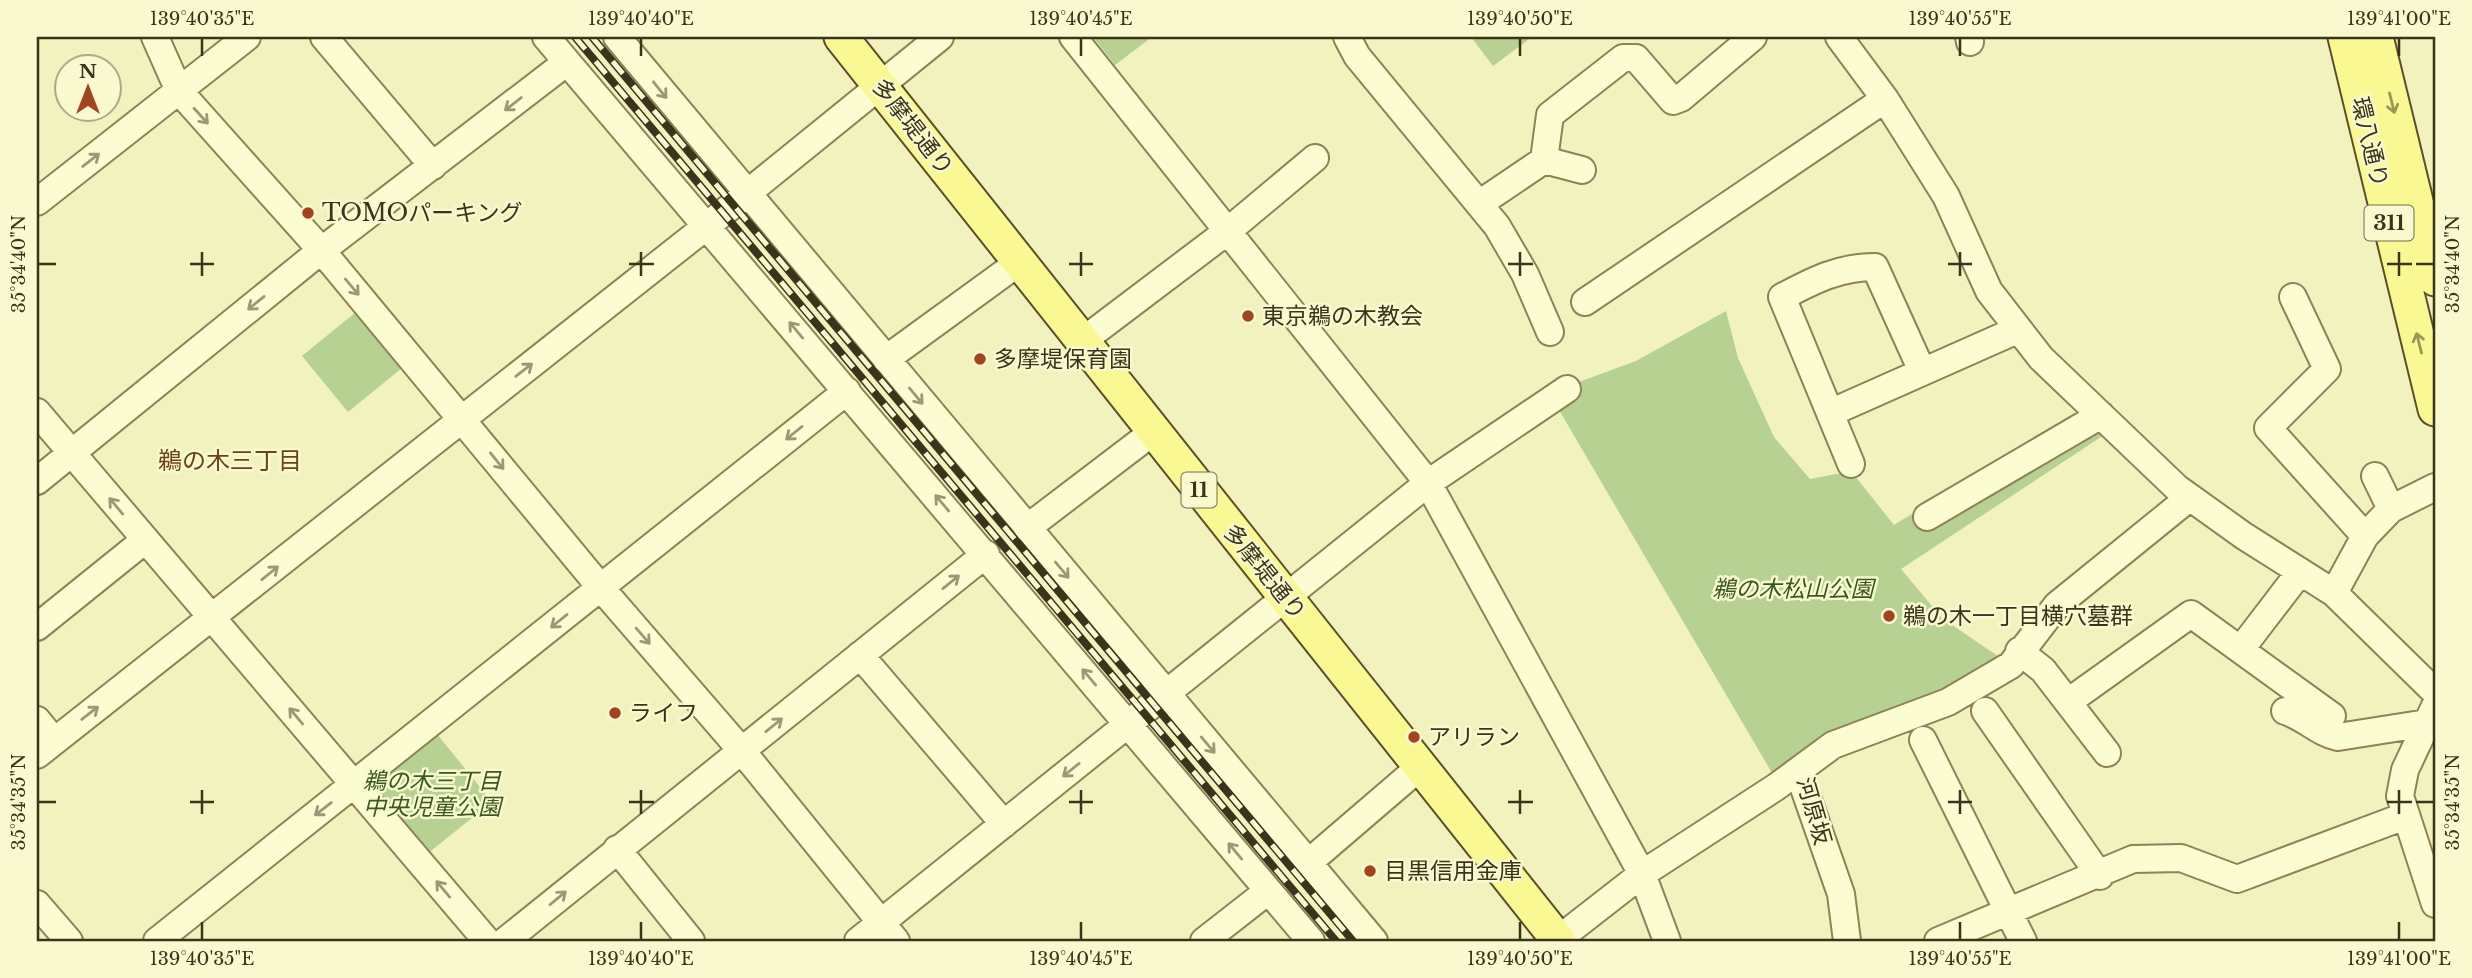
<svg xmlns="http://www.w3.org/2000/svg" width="2472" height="978" viewBox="0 0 2472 978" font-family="'Libre Baskerville','Noto Sans JP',serif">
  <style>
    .green { fill: #b7d192 }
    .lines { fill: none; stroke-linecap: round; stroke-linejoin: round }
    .minor-casing { stroke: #8d8355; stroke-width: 30 }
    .major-casing { stroke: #5a4f2a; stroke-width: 37 }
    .minor { stroke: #fcfcd3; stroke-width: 26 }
    .major { stroke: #faf892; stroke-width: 33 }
    .rail-casing { stroke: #3b341b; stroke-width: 8 }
    .rail { stroke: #f8f9cf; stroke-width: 5; stroke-dasharray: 16; stroke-linecap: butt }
    .oneway { stroke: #9c9877 }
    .oneway2 { stroke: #9a9656 }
    .ticks { fill: none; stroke: #3b341b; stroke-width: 2.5 }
    .poi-dot { fill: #a2451f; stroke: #f8f9cf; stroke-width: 2.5 }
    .labels { text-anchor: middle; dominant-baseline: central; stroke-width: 5; stroke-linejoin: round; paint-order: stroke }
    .shield { fill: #f8f9cf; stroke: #746f51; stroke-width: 2 }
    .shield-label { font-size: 21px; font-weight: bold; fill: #3b341b }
    .street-label { font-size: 23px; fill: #3b341b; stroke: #f8f9cf }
    .poi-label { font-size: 23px; fill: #3b341b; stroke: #f8f9cf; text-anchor: start }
    .park-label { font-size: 23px; font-style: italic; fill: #3a5920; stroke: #f8f9cf }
    .neighbourhood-label { font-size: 24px; fill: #6c4216; stroke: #f8f9cf }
    .neatline { fill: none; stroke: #3b341b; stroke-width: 2.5 }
    .ticks-label { font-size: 18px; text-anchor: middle; fill: #3b341b }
  </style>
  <rect width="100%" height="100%" fill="#f2f2bf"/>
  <!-- green -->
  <path class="green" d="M1093 37H1152L1115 65Z
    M1471 37H1532L1493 66Z
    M1726 311 1738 358 1774 437 1810 479 1851 471 1894 525 2080 410 2104 435 1901 569 1942 618 2011 665 1775 778 1549 393 1636 361Z
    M356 312 402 368 348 412 302 356Z
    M437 734 492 802 427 854 372 785Z"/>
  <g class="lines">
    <defs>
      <path id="minor" d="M155 37 179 91 322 251 601 588 742 751 896 941
        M324 37 433 166
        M546 37 1311 941
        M617 37 1374 941
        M1073 37 1428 483 1642 874 1667 941
        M1347 37 1357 56 1497 226 1525 274 1550 332
        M1839 37 1885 99 1946 196 1989 291 2041 358 2177 488 2244 536 2334 593 2435 692
        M1969 37 1970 42
        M1544 160 1582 170
        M37 202 247 37
        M1479 204 1544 160 1550 115 1623 58H1636L1673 101 1681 98 1753 37
        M2293 297 2327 369 2268 428 2365 536
        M1585 302 1885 99
        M1081 342 1229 230 1315 158
        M886 359 1018 263
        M37 412 487 941
        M1830 413 2017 330
        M1851 464 1782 297C1814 280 1839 267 1875 267L1922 371
        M2375 476 2391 509
        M37 481 313 257 567 62
        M1927 517 2101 415
        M1027 528 1153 432
        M2334 593 2365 536 2391 509 2435 487
        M37 627 145 540
        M2241 649 2300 572
        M2019 651 2043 670 2107 753
        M860 655 1004 824
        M2068 702 2191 614 2332 716
        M2435 706 2405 770 2400 796 2435 904
        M1985 711 2100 876
        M2285 711C2305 717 2318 733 2338 737L2427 723
        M37 720 54 741
        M1923 740 2023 941
        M37 755 708 225 940 37
        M1798 771 1841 894 1847 941
        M617 849 691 941
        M1308 863 1421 766
        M37 904 69 941
        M157 941 847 391
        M505 941 986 554
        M858 941 1428 483 1567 389
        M1204 941 1268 891
        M1556 941 1642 874 1776 787 1833 745 1948 702 2011 665 2057 605 2189 498
        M1938 941 2133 859 2181 858 2237 879 2405 816"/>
      <path id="major" d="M841 37 1559 941
        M2345 37 2435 409
        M2376 37 2435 279"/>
    </defs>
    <!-- minor casing -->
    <use href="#minor" class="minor-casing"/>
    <!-- major casing -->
    <use href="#major" class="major-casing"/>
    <!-- minor -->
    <use href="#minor" class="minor"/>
    <!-- major -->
    <use href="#major" class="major"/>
    <defs>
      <path id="rail" d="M575 37 1336 941
        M592 37 1353 941"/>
    </defs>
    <!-- rail casing -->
    <use href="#rail" class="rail-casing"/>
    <!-- rail -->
    <use href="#rail" class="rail"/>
  </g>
  <!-- one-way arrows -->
  <defs><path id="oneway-shaft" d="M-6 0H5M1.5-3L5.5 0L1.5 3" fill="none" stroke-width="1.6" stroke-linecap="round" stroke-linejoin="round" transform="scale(1.75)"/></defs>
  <g class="oneway">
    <use href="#oneway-shaft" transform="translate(660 90) rotate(51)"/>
    <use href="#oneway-shaft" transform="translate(513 104) rotate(142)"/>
    <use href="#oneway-shaft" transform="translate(201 116) rotate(48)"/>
    <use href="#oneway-shaft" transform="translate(91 160) rotate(-38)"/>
    <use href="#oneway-shaft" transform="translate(352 287) rotate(50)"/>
    <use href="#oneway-shaft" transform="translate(256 303) rotate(141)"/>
    <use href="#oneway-shaft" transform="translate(796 330) rotate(-130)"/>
    <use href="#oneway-shaft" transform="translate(524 370) rotate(-38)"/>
    <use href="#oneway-shaft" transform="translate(916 396) rotate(50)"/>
    <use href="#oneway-shaft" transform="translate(794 433) rotate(141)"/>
    <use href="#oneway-shaft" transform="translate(497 461) rotate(51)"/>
    <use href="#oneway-shaft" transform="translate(942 503) rotate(-130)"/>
    <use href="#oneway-shaft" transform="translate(116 506) rotate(-130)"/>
    <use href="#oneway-shaft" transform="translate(1062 570) rotate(50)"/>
    <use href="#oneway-shaft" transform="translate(270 573) rotate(-39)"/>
    <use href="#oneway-shaft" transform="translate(951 582) rotate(-39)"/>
    <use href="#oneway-shaft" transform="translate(559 621) rotate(141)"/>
    <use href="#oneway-shaft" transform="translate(643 636) rotate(49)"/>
    <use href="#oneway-shaft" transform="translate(1089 677) rotate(-130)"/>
    <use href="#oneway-shaft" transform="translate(90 713) rotate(-38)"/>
    <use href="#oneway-shaft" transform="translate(296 716) rotate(-130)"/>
    <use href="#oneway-shaft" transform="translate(774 725) rotate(-39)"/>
    <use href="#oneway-shaft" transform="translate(1208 745) rotate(50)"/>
    <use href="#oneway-shaft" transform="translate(1071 770) rotate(141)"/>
    <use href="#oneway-shaft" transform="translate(323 809) rotate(142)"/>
    <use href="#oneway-shaft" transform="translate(1235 851) rotate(-130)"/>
    <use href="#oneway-shaft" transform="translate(443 889) rotate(-130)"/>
    <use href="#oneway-shaft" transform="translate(558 898) rotate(-40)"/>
  </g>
  <g class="oneway2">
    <use href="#oneway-shaft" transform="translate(2392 103) rotate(76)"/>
    <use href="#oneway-shaft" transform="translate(2419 343) rotate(-104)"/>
  </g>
  <!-- ticks -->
  <path class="ticks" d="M202 38V56M641 38V56M1081 38V56M1520 38V56M1960 38V56M2399 38V56M202 252V276M641 252V276M1081 252V276M1520 252V276M1960 252V276M2399 252V276M38 264H56M190 264H214M629 264H654M1069 264H1093M1508 264H1533M1948 264H1972M2387 264H2412M2416 264H2434M202 790V814M641 790V814M1081 790V814M1520 790V814M1960 790V814M2399 790V814M38 802H56M190 802H214M629 802H654M1069 802H1093M1508 802H1533M1948 802H1972M2387 802H2412M2416 802H2434M202 922V940M641 922V940M1081 922V940M1520 922V940M1960 922V940M2399 922V940"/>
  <!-- markers -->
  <g class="poi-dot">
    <circle cx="308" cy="213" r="7"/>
    <circle cx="1248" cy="316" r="7"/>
    <circle cx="980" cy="359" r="7"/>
    <circle cx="1889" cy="616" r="7"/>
    <circle cx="615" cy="713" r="7"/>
    <circle cx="1414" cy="737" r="7"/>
    <circle cx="1370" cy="871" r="7"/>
  </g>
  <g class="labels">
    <!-- shield labels -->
    <g class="shield">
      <rect x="2364.5" y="205.5" width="49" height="35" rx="5"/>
      <rect x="1181.5" y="472.5" width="35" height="35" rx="5"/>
    </g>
    <g class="shield-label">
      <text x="2389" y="223">311</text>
      <text x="1199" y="490">11</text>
    </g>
    <!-- street labels -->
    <g class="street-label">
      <text transform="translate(913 127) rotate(52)">多摩堤通り</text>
      <text transform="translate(2370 142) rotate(77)">環八通り</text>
      <text transform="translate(1265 572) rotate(51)">多摩堤通り</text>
      <text transform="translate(1814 811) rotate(74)">河原坂</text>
    </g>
    <!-- poi labels -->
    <g class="poi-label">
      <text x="322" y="213">TOMOパーキング</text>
      <text x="1262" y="316">東京鵜の木教会</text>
      <text x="994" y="359">多摩堤保育園</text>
      <text x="1903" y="616">鵜の木一丁目横穴墓群</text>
      <text x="629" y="713">ライフ</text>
      <text x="1428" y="737">アリラン</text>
      <text x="1384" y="871">目黒信用金庫</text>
    </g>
    <!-- park labels -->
    <g class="park-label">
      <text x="1793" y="589">鵜の木松山公園</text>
      <text x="432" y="781">鵜の木三丁目<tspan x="432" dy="26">中央児童公園</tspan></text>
    </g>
    <!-- neighbourhood labels -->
    <g class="neighbourhood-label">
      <text x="230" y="460">鵜の木三丁目</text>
    </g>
  </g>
  <!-- border -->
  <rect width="2472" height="978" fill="none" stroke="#f8f9cf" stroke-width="77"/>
  <!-- north arrow -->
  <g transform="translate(88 88)"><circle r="33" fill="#f8f9cf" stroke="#acaa87" stroke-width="2"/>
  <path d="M0-5L12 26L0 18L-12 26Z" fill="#a2451f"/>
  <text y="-10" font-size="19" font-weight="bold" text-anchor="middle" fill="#3b341b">N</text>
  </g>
  <rect x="38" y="38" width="2396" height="902" class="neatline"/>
  <g class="ticks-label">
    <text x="202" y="25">139°40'35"E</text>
    <text x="641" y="25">139°40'40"E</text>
    <text x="1081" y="25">139°40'45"E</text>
    <text x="1520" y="25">139°40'50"E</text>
    <text x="1960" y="25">139°40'55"E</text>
    <text x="2399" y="25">139°41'00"E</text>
    <text transform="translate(19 264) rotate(-90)" y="6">35°34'40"N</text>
    <text transform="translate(2453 264) rotate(-90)" y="6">35°34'40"N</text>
    <text transform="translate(19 802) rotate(-90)" y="6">35°34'35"N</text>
    <text transform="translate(2453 802) rotate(-90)" y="6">35°34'35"N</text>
    <text x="202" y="965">139°40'35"E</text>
    <text x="641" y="965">139°40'40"E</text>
    <text x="1081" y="965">139°40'45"E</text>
    <text x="1520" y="965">139°40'50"E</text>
    <text x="1960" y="965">139°40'55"E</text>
    <text x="2399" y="965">139°41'00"E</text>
  </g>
</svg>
